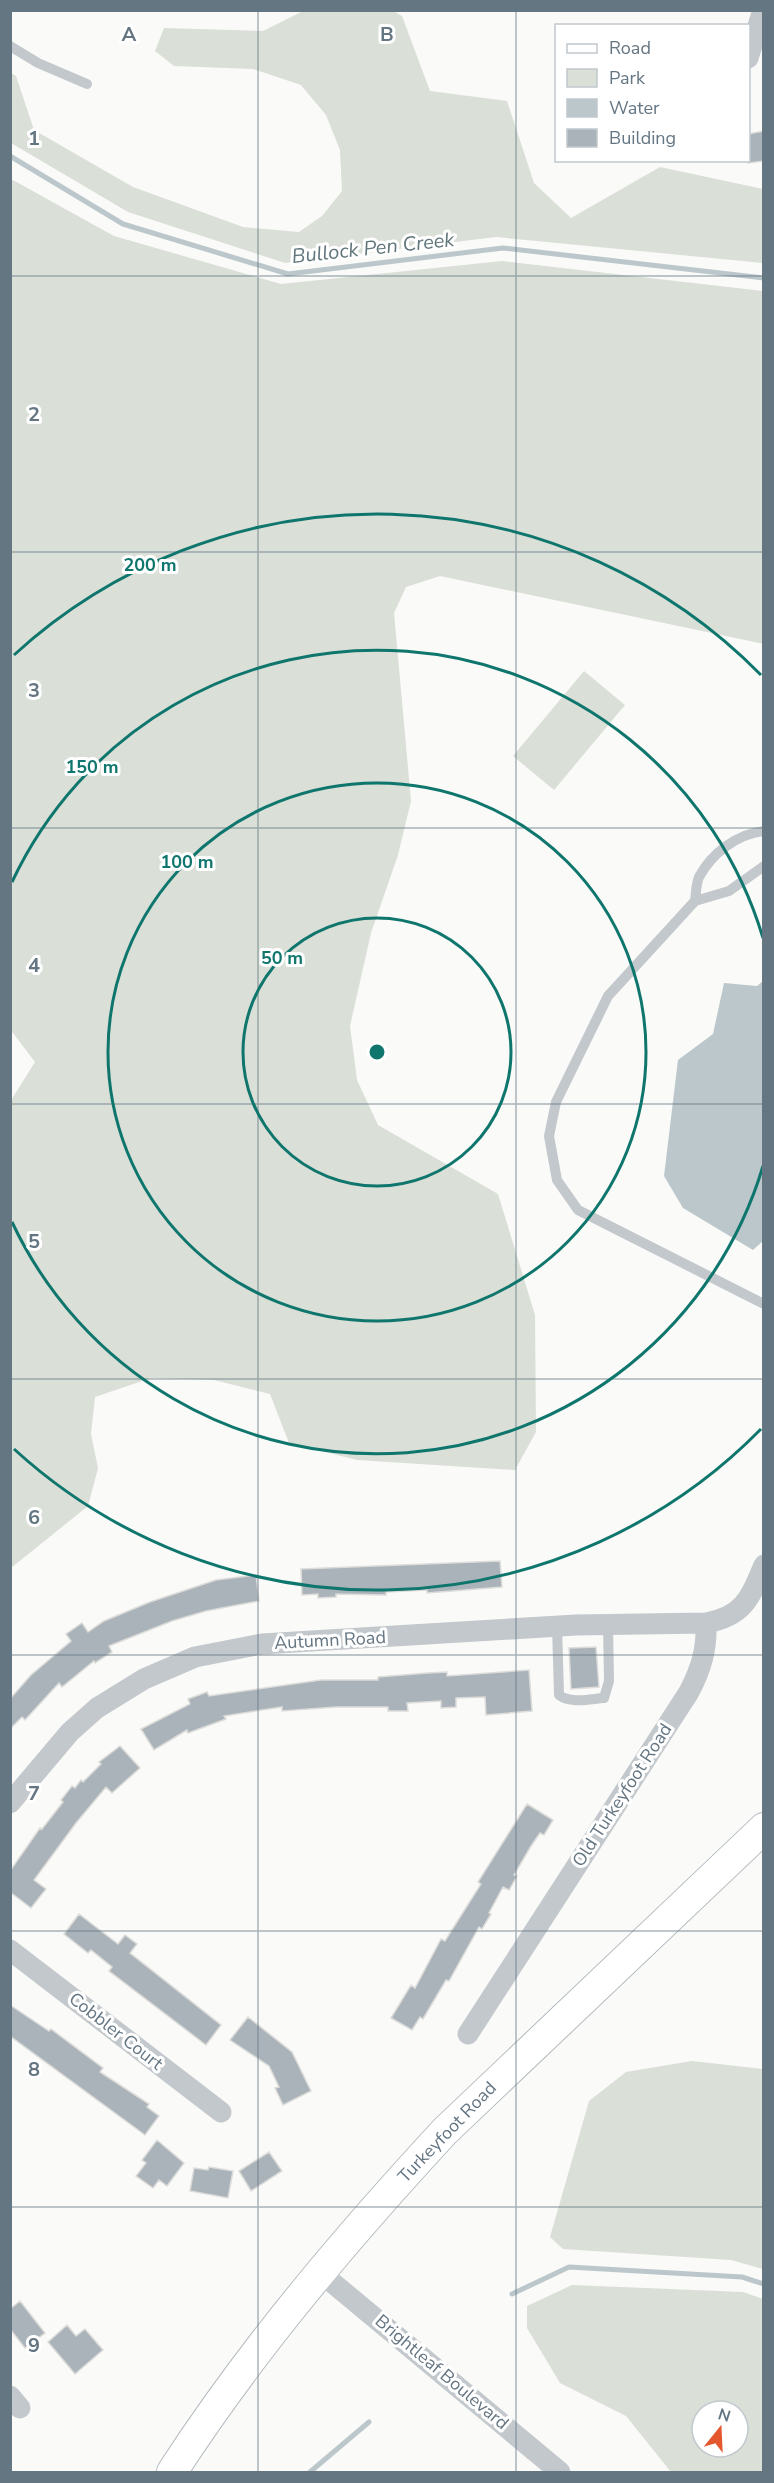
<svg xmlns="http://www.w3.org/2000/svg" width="774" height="2483" viewBox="0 0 774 2483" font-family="'Nunito Sans',sans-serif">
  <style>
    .green { fill: #dadfd7; fill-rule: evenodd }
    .water { fill: #bbc7cb }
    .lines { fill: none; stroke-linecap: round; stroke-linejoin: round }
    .stream { stroke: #bbc7cb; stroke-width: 5 }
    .building { fill: #aab3b9; stroke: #dcdcda; stroke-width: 1.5 }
    .secondary-casing { stroke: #b3babf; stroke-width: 32 }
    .lane { stroke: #c3c8cc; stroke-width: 10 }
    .street { stroke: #c3c8cc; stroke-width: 21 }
    .secondary { stroke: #fff; stroke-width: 30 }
    .grid { fill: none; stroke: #657683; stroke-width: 1.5; stroke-opacity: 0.55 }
    .ring { fill: none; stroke: #0f766e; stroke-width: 3 }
    .labels { text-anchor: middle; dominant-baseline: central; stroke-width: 6; stroke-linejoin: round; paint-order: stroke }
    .street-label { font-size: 18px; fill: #657683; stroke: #fff }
    .water-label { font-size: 20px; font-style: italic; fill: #60757c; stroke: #fff }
    .grid-label { font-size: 20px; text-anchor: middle; font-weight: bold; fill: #657683; stroke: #fff; stroke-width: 6; stroke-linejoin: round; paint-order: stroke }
    .centre { fill: #0f766e; stroke: #fff; stroke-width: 3 }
    .ring-label { font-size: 18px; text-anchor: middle; font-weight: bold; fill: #0f766e; stroke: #fff; stroke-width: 6; stroke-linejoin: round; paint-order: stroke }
  </style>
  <rect width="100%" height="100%" fill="#fafaf8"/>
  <!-- green -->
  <path class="green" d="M303 11H393L402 16 430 91 507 101 534 183 571 218 660 167 763 189V263L496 237 285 263 128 212 11 143V73L16 76 34 130 133 187 243 227 299 232 322 216 342 191 340 150 326 115 301 85 253 69 174 66 155 51 164 28 263 31Z
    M11 179 114 236 281 284 502 261 763 291 764 644 440 576 406 587 394 613 411 801 398 855 371 933 350 1026 357 1080 378 1125 498 1194 535 1315 536 1432 515 1470 357 1460 289 1443 270 1394 214 1380 151 1378 95 1397 91 1434 98 1468 88 1506 11 1568 10 1102 35 1062 10 1029Z
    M584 671 625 705 554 790 513 756Z
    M692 2061 763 2069V2269L731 2260 563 2249 550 2237 589 2101 626 2072Z
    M572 2285 743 2292 763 2299V2472H671L626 2416 560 2383 527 2328V2306ZM702 2411H738V2447H702Z"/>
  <!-- water -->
  <path class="water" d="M763 981 764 1240 753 1250 683 1208 664 1176 678 1060 713 1034 724 983 757 986Z"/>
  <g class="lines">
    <!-- stream -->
    <path class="stream" d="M10 156 123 224 288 274 503 248 764 278
      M512 2294 569 2267 742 2277 764 2284
      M310 2472 369 2422"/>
  </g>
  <!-- building -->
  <path class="building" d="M764 131V161L748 163V134Z
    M500 1561 502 1587 427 1593V1590L386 1592V1595L336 1594V1597L318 1598V1594L302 1595 301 1569Z
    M256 1575 259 1601 206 1611 172 1621 109 1646 112 1652 95 1663 94 1661 62 1687 59 1683 25 1720 22 1717 10 1729V1699L31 1675 71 1641 66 1634 82 1623 88 1632 104 1621 150 1602 216 1580Z
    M596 1647 599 1687 571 1689 569 1648Z
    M529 1670 532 1711 486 1715 485 1697 456 1698V1707L441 1708V1701L407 1703 408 1711H388V1707H336L282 1711V1707L224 1716 226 1719 188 1733 187 1730 154 1750 141 1729 190 1704 188 1699 207 1692 209 1696 321 1680H378V1677L428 1673 447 1672V1676Z
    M120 1746 140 1768 112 1793 106 1787 76 1823 34 1880 46 1889 31 1908 10 1892V1871L40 1828 42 1829 63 1802 61 1800 72 1786 75 1788 81 1780 83 1782 101 1764 99 1762Z
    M527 1804 553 1820 544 1835 540 1833 531 1846 514 1875 517 1876 509 1890 503 1887 489 1913 491 1914 482 1929 479 1927 449 1981 446 1980 423 2019 420 2017 412 2030 391 2018 411 1985 415 1988 441 1939 445 1941 481 1884 478 1882Z
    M79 1914 118 1944 125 1935 137 1944 130 1953 221 2025 206 2045 109 1971 112 1967 91 1950 88 1953 64 1934Z
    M10 2005 49 2031 51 2029 103 2068 100 2072 149 2104 147 2107 159 2116 145 2135 10 2036Z
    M248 2017 292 2052 311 2091 283 2105 275 2088 279 2087 269 2066 230 2040Z
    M157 2140 184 2163 167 2186 159 2180 153 2188 136 2176 146 2163 142 2160Z
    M269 2152 282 2171 251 2191 239 2171Z
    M209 2167 233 2171 228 2198 190 2191 194 2168 208 2170Z
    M20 2301 45 2333 25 2348 10 2329V2309Z
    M67 2325 76 2336 85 2329 103 2350 75 2374 48 2342Z"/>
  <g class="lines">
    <defs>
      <path id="secondary" d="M172 2472C251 2350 347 2237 445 2131L764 1828"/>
    </defs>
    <!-- secondary casing -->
    <use href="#secondary" class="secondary-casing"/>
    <!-- lane -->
    <path class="lane" d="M10 46 38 63 87 84
      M764 866 729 891 695 901 608 996 556 1102 549 1136 557 1180 578 1210 764 1304
      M695 901C696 894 696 884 699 877 712 853 737 834 764 831
      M557 1626 559 1695C571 1704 590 1699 604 1698L609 1681 608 1625"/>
    <!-- street -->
    <path class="street" d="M748 58 763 10
      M10 1803 70 1732 97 1708 144 1679 195 1657 262 1644 576 1625 706 1623C744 1616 750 1598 764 1565
      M10 1950 221 2112
      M468 2034 689 1692C701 1669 707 1650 706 1623
      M322 2274 560 2472
      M10 2396 20 2408"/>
    <!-- secondary -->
    <use href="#secondary" class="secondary"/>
  </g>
  <!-- grid -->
  <path class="grid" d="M258 10V2472M516 10V2472M10 276H764M10 552H764M10 828H764M10 1104H764M10 1379H764M10 1655H764M10 1931H764M10 2207H764"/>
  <!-- distance rings -->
  <g class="ring">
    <circle cx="377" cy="1052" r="134"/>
    <circle cx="377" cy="1052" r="269"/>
    <path d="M763 1166A403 403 0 0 1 12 1222M12 882A403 403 0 0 1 763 938"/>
    <path d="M761 1429A538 538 0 0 1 14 1449M14 655A538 538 0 0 1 761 675"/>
  </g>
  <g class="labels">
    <!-- street labels -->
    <g class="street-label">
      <text transform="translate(330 1640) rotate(-3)">Autumn Road</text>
      <text transform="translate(622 1795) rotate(-57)">Old Turkeyfoot Road</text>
      <text transform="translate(116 2031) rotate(38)">Cobbler Court</text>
      <text transform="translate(447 2132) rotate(-46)">Turkeyfoot Road</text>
      <text transform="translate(442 2372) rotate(40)">Brightleaf Boulevard</text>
    </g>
    <!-- water labels -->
    <g class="water-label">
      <text transform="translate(373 248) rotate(-6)">Bullock Pen Creek</text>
    </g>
  </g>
  <g class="grid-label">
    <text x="129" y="41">A</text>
    <text x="387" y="41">B</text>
    <text x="34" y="145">1</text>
    <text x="34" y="421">2</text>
    <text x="34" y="697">3</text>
    <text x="34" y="972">4</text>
    <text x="34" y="1248">5</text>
    <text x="34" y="1524">6</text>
    <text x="34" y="1800">7</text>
    <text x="34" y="2076">8</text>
    <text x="34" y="2352">9</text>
  </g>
  <circle cx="377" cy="1052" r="9" class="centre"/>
  <g class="ring-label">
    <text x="150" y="571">200 m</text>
    <text x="92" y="773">150 m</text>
    <text x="187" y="868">100 m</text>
    <text x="282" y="964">50 m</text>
  </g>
  <!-- border -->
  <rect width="774" height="2483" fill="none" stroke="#657683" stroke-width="24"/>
  <!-- legend -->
  <rect x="555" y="24" width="195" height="138" fill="#ffffff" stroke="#c1c8cd" stroke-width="1.5"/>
  <rect x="567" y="44" width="30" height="9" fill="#ffffff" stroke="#c1c8cd" stroke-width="1.5"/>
  <text x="609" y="54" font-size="18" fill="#657683">Road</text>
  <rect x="567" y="69" width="30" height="18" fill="#dadfd7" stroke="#c1c8cd" stroke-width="1.5"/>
  <text x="609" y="84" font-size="18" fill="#657683">Park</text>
  <rect x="567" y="99" width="30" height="18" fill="#bbc7cb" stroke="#c1c8cd" stroke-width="1.5"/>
  <text x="609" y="114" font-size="18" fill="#657683">Water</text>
  <rect x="567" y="129" width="30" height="18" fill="#aab3b9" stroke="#c1c8cd" stroke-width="1.5"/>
  <text x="609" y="144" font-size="18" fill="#657683">Building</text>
  <!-- north arrow -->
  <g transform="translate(720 2429) rotate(18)"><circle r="28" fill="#ffffff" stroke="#c1c8cd" stroke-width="1.5"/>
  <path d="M0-4.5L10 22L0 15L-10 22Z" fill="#e4572e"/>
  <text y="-9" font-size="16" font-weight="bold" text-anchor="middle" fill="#657683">N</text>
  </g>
</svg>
